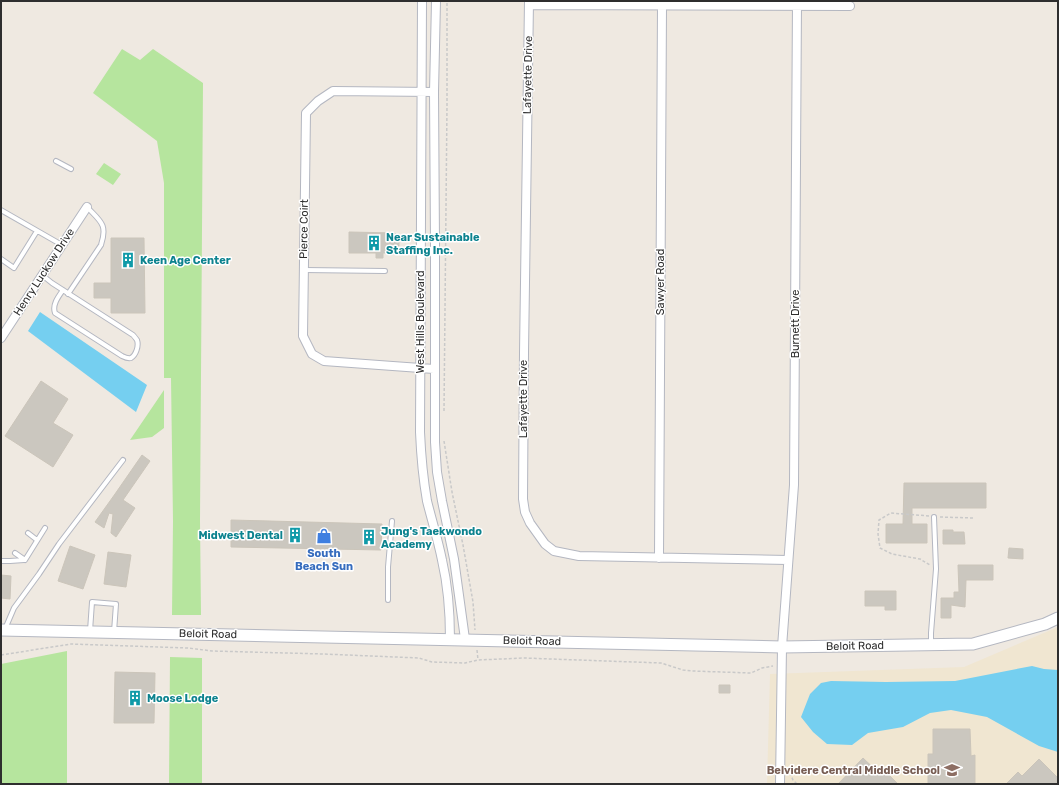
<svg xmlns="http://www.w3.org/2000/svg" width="1059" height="785" viewBox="0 0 1059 785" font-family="Rubik,sans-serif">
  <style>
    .education { fill: #f0e6d1 }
    .green { fill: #b6e59e }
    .water { fill: #75cff0 }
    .building { fill: #cbc7bf; stroke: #cbc5ba }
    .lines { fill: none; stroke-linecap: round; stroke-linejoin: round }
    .service-casing { stroke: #b4b7c1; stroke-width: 6 }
    .minor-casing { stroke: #b4b7c1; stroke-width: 10 }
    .secondary-casing { stroke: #b4b7c1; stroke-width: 13 }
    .path { stroke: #c9c9c9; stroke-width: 1.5; stroke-dasharray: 3 2; stroke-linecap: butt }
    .service { stroke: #fff; stroke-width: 4 }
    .minor { stroke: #fff; stroke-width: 8 }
    .secondary { stroke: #fff; stroke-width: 11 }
    .labels { text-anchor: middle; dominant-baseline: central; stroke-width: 3; stroke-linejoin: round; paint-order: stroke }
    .street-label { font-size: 11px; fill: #2e2e2e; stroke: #fff }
    .culture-label { font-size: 11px; font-weight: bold; fill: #0d838f; stroke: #fff; text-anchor: start }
    .shop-label { font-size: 11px; font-weight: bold; fill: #366cbe; stroke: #fff }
    .education-label { font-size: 11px; font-weight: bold; fill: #785e54; stroke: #fff; text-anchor: end }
  </style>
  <rect width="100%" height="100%" fill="#efe9e1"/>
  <!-- education -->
  <path class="education" d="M1058 627V784H767L770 674 964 667Z"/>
  <!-- green -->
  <path class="green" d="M122 49 140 60 153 49 203 83 200 521 201 615H172L173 521 171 378H164V183L157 141 93 93Z
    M104 163 121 174 113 185 96 174Z
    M164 390V428L152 437 130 440Z
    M67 651V784H1V664Z
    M170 657 202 658V784H169Z"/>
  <!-- water -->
  <path class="water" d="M40 312 147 385 136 412 28 331Z
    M1032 666 1044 669 1058 670V752L1039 746 987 717 951 710 930 713 903 727 868 733 852 745 827 744 813 732 801 717 810 694 821 683 831 681 886 682 955 681Z"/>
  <!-- building -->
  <path class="building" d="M349 232 395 233V239H399V246H396V253H383V258H376V253H349Z
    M111 238H144L145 313H111V298H94V283H111Z
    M41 381 68 399 53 423 73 435 53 467 5 436Z
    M142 455 150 461 123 500 135 508 116 537 111 533 113 514 109 513 104 528 95 522 115 494Z
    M904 483H986V508H912V524H927V543H886V524H903Z
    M231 520 382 524 381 550 231 547Z
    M943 530H953V532H964L965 544H943Z
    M70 546 95 555 83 589 58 581Z
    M1009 548 1023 549V559L1008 558Z
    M108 552 131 555 126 587 104 584Z
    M958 565H993V580H966L965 607 951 605V618H941V598H954V592H959Z
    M1 575 11 576 10 599 1 598Z
    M865 591H896V610H885V606H865Z
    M115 672 155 673 154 723H114Z
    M719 685H730V693H719Z
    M933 729H970L971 756 975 755V784H928V754H933Z
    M863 758 881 775 886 772 898 784H838Z
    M1039 759 1058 778V784H1006L1018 772 1022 776Z"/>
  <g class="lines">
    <defs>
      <path id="service" d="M56 161 71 169
        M1 210 62 245
        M1 259 14 268 37 231
        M304 270 385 271
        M42 275 52 283 133 335C134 336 137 340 137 340 139 346 136 355 131 358 128 359 124 357 122 356L55 313C52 305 58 297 63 290
        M68 294 101 245C108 224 100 221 87 207
        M28 533 37 540
        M15 553 25 560 45 528
        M1 561H10L24 560
        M388 600V567L392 521
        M5 629 14 608 39 574 59 544 123 460
        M90 631 92 602 116 604 114 632
        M931 644V633L936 569 934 517"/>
      <path id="minor" d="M422 1 420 432C421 455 423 478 427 501 432 521 438 540 442 560 448 586 450 613 450 639
        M436 1 434 92 435 244V442L437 472 442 501 454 559 465 639
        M529 1 524 353 523 499 525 512 530 523 545 544 554 551 579 556 788 560
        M529 5 850 6
        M1 338 87 207
        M434 369 324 361 312 354 303 336 306 113 318 101 333 91 434 92
        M659 558 662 6
        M780 784 782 647 794 485 797 1"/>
      <path id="secondary" d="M1 630 782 647 973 644 1045 624 1058 618"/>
    </defs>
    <!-- service casing -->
    <use href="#service" class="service-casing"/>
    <!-- minor casing -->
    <use href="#minor" class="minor-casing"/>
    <!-- secondary casing -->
    <use href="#secondary" class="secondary-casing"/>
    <!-- path -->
    <path class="path" d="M444 411 447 105V1
      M444 441 452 492 463 545 473 602 475 630
      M929 516 891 513 879 520 878 534 880 548 892 554 920 559 930 565
      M940 517 973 518
      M477 650 478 660
      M1 655 71 644 188 648 212 651 323 654 419 658 432 662 465 663 478 660 524 658 661 663 683 670 692 671 751 673 762 668 773 666
      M790 773 793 780 797 784"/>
    <!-- service -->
    <use href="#service" class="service"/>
    <!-- minor -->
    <use href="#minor" class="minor"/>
    <!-- secondary -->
    <use href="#secondary" class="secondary"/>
  </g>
  <!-- icons -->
  <defs>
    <symbol id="building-bare" viewBox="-9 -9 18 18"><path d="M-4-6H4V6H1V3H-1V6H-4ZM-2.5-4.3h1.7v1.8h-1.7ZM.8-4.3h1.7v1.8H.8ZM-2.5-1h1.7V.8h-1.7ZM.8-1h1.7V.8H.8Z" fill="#0f9aa8" stroke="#fff" stroke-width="2.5" paint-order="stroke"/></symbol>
    <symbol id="shop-bare" viewBox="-9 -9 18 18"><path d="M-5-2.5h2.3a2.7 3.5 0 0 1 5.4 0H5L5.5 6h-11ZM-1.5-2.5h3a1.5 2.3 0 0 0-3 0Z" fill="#3f7fe0" stroke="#fff" stroke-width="2.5" paint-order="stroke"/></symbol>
    <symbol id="school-bare" viewBox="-9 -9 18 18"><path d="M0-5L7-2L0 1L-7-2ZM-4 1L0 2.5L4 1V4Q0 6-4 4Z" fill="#8d6e63" stroke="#fff" stroke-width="2.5" paint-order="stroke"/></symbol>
  </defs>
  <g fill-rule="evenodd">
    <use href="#building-bare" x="363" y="232" width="22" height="22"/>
    <use href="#building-bare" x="117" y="249" width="22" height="22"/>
    <use href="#building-bare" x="284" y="524" width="22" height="22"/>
    <use href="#shop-bare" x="313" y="525" width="22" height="22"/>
    <use href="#building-bare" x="358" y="526" width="22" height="22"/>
    <use href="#building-bare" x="124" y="687" width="22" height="22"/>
    <use href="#school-bare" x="941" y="759" width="22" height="22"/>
  </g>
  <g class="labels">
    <!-- street labels -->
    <g class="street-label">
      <text transform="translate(528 75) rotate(-89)">Lafayette Drive</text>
      <text transform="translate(304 229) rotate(-89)">Pierce Coirt</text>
      <text transform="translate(44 272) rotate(-57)">Henry Luckow Drive</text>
      <text transform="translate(660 282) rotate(-90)">Sawyer Road</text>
      <text transform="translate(420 322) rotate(-90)">West Hills Boulevard</text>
      <text transform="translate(795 324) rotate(-90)">Burnett Drive</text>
      <text transform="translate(523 399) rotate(-90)">Lafayette Drive</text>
      <text transform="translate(208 634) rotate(1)">Beloit Road</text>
      <text transform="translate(532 641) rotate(1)">Beloit Road</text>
      <text transform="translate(855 646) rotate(-1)">Beloit Road</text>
    </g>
    <!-- culture labels -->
    <g class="culture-label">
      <text x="386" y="237">Near Sustainable<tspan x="386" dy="13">Staffing Inc.</tspan></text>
      <text x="140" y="260">Keen Age Center</text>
      <text x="381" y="531">Jung's Taekwondo<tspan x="381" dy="13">Academy</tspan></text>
      <text x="283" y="535" text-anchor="end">Midwest Dental</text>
      <text x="147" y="698">Moose Lodge</text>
    </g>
    <!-- shop labels -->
    <g class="shop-label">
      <text x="324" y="553">South<tspan x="324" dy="13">Beach Sun</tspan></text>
    </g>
    <!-- education labels -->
    <g class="education-label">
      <text x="940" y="770">Belvidere Central Middle School</text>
    </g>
  </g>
  <!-- border -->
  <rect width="1059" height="785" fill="none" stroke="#2e2e2e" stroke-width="4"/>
</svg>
